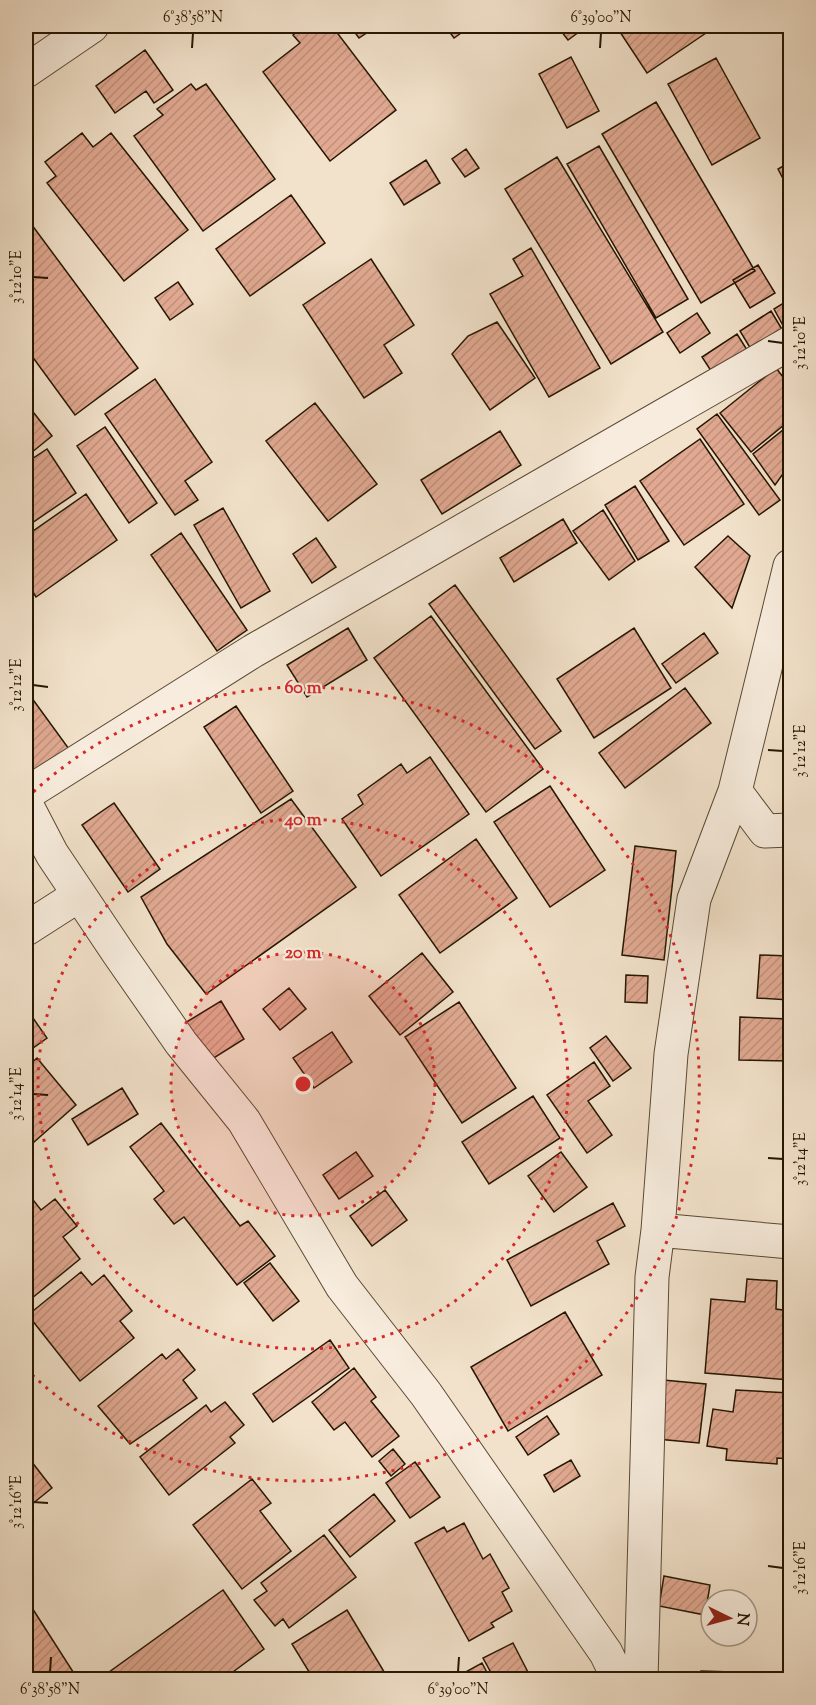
<svg xmlns="http://www.w3.org/2000/svg" width="816" height="1705" viewBox="0 0 816 1705" font-family="'Sorts Mill Goudy',serif">
  <style>
    .building { fill: url(#building-hatch); stroke: #261601; stroke-width: 1.5 }
    .lines { fill: none; stroke-linecap: round; stroke-linejoin: round }
    .street-casing { stroke: #594934; stroke-width: 35 }
    .street { stroke: #f7ecdd; stroke-width: 33 }
    .ticks { fill: none; stroke: #261601; stroke-width: 2 }
    .ring { fill: none; stroke: #d62828; stroke-width: 3; stroke-dasharray: 3 6 }
    .centre { fill: #d62828; stroke: #f7ecdd; stroke-width: 3 }
    .ring-label { font-size: 18px; text-anchor: middle; font-weight: bold; fill: #d62828; stroke: #f7ecdd; stroke-width: 4.5; stroke-linejoin: round; paint-order: stroke }
    .neatline { fill: none; stroke: #261601; stroke-width: 2 }
    .ticks-label { font-size: 15px; text-anchor: middle; fill: #261601 }
  </style>
  <defs>
    <pattern id="building-hatch" width="6" height="6" patternUnits="userSpaceOnUse" patternTransform="scale(1.5)"><rect width="6" height="6" fill="#e1a992"/><path d="M-1 1l2-2M0 6l6-6M5 7l2-2" fill="none" stroke="#c1917c"/></pattern>
  </defs>
  <rect width="100%" height="100%" fill="#f2e2cb"/>
  <filter id="stains"><feTurbulence type="fractalNoise" baseFrequency=".00333" numOctaves="4"/><feColorMatrix values="0 0 0 0 .2 0 0 0 0 .09 0 0 0 0 .02 0 0 0 .5 -.17"/></filter>
  <radialGradient id="worn" r=".72"><stop offset=".6" stop-color="#630" stop-opacity="0"/><stop offset="1" stop-color="#630" stop-opacity=".3"/></radialGradient>
  <!-- building -->
  <path class="building" d="M305 26H332L396 110 330 161 263 72 300 43 293 35Z
    M350 26H377L359 38Z
    M445 26H471L454 38Z
    M557 26H587L568 40Z
    M616 26H709L712 29 647 73Z
    M145 50 173 90 154 103 146 91 115 113 96 86Z
    M571 57 599 111 567 128 539 74Z
    M716 58 760 138 712 165 668 84Z
    M191 84 196 90 206 84 275 179 203 231 134 136 163 115 157 109Z
    M656 102 755 271 701 303 602 134Z
    M82 133 93 147 111 133 188 230 124 281 47 183 56 176 45 162Z
    M599 146 688 299 656 318 567 164Z
    M466 149 479 168 465 177 452 159Z
    M557 157 663 332 611 364 505 189Z
    M426 160 440 183 404 205 390 183Z
    M790 162V192L778 169Z
    M291 195 325 243 250 296 216 249Z
    M26 217 138 368 75 415 26 348Z
    M531 248 600 368 549 397 490 294 523 276 513 259Z
    M371 259 414 325 384 345 402 373 364 398 303 305Z
    M758 265 775 293 750 308 733 280Z
    M178 282 193 304 170 320 155 298Z
    M790 299V328L786 331 774 309Z
    M771 311 783 331 752 351 740 331Z
    M697 313 710 333 680 353 667 333Z
    M497 322 535 378 490 410 452 354 468 336Z
    M737 334 749 353 715 377 702 357Z
    M790 353V376L779 363Z
    M776 368 790 386V420L751 452 720 413Z
    M155 379 212 462 185 481 198 500 175 515 105 414Z
    M26 403 52 436 26 457Z
    M315 403 377 484 328 521 266 441Z
    M717 414 780 500 759 515 697 429Z
    M788 426 790 427V464L775 485 753 454Z
    M105 427 157 503 129 523 77 446Z
    M500 431 521 465 442 514 421 480Z
    M700 439 744 504 684 545 640 481Z
    M47 449 76 493 26 527V463Z
    M635 486 669 541 638 560 605 505Z
    M86 494 117 540 36 597 33 592 26 598V536Z
    M223 508 270 591 241 608 194 525Z
    M603 510 635 561 609 580 573 531Z
    M563 519 577 543 514 582 500 558Z
    M181 533 247 630 217 651 151 555Z
    M728 536 750 556 732 608 695 567Z
    M316 538 336 567 312 583 293 554Z
    M455 585 561 731 535 749 429 604Z
    M431 616 543 769 486 812 374 658Z
    M348 628 367 660 307 697 287 665Z
    M634 628 671 688 594 738 557 679Z
    M704 633 718 653 676 683 662 664Z
    M685 688 711 723 625 788 599 753Z
    M26 690 69 749 26 780Z
    M236 706 293 791 261 813 204 727Z
    M430 757 469 814 381 876 342 819 363 804 358 795 401 764 407 773Z
    M550 786 605 870 550 907 494 822Z
    M291 799 356 887 206 994 167 944 141 897Z
    M114 803 160 869 128 892 82 825Z
    M476 839 517 898 440 953 399 895Z
    M635 846 676 851 664 960 622 955Z
    M422 953 453 992 400 1035 369 996Z
    M760 955 790 956V1000L757 998Z
    M626 975 648 976 647 1003 625 1002Z
    M289 988 306 1009 280 1030 263 1009Z
    M221 1001 244 1039 209 1061 185 1023Z
    M459 1002 516 1088 462 1123 405 1037Z
    M26 1008 47 1038 26 1053Z
    M740 1017 790 1019V1061L739 1060Z
    M332 1032 352 1062 314 1088 293 1058Z
    M606 1036 631 1068 613 1081 590 1048Z
    M37 1058 76 1105 26 1149V1068Z
    M594 1062 610 1086 588 1101 612 1135 587 1153 547 1095Z
    M122 1088 138 1114 88 1145 72 1119Z
    M533 1096 560 1138 489 1184 462 1142Z
    M161 1123 240 1226 248 1221 275 1256 237 1285 184 1217 174 1224 154 1199 164 1191 130 1147Z
    M356 1152 373 1176 339 1199 323 1175Z
    M561 1152 587 1187 554 1212 528 1176Z
    M385 1190 407 1220 372 1246 350 1216Z
    M26 1191 41 1210 55 1199 77 1226 63 1237 80 1259 26 1303Z
    M613 1203 625 1226 597 1241 609 1264 531 1306 507 1260Z
    M270 1263 299 1301 273 1321 244 1283Z
    M81 1272 92 1285 104 1275 132 1311 120 1321 134 1338 80 1381 28 1315Z
    M747 1279 777 1281 776 1309 790 1311V1380L705 1373 711 1299 745 1302Z
    M565 1312 602 1375 508 1431 471 1367Z
    M330 1340 349 1368 273 1422 253 1394Z
    M178 1349 195 1370 183 1380 197 1398 130 1444 98 1406 162 1354 166 1359Z
    M354 1368 376 1397 371 1401 399 1436 372 1457 345 1422 334 1430 312 1402Z
    M663 1380 706 1384 699 1443 657 1439Z
    M736 1390 790 1393V1459L777 1458V1464L726 1460 727 1449 707 1446 713 1409 733 1412Z
    M225 1402 244 1425 230 1437 235 1443 169 1495 140 1457 206 1405 211 1412Z
    M547 1416 559 1434 528 1455 516 1437Z
    M393 1449 405 1464 391 1476 379 1461Z
    M28 1457 52 1488 26 1509V1459Z
    M571 1460 580 1476 554 1492 544 1475Z
    M415 1462 440 1497 410 1518 386 1483Z
    M252 1479 271 1503 260 1511 291 1551 242 1589 193 1525Z
    M374 1494 395 1521 350 1557 329 1530Z
    M464 1523 483 1559 490 1554 509 1588 502 1592 512 1611 491 1623 494 1627 469 1641 415 1543 444 1527 447 1532Z
    M324 1535 356 1577 289 1628 283 1619 275 1626 254 1600 267 1591 261 1583Z
    M664 1576 710 1585 705 1615 659 1606Z
    M223 1590 264 1649 222 1680H98Z
    M27 1600 77 1678 74 1680H28L26 1675Z
    M347 1610 389 1680H314L292 1644Z
    M513 1643 532 1680H495L483 1658Z
    M482 1663 491 1680H462L460 1675Z
    M701 1671 790 1674V1680H701Z"/>
  <g class="lines">
    <defs>
      <path id="street" d="M26 71 92 26
        M735 791 765 831 790 830
        M26 794 253 651 790 343
        M26 804 52 854 119 954 181 1043 244 1121 342 1286 426 1394 606 1653 619 1680
        M26 929 79 895
        M658 1230 790 1242
        M641 1680 652 1277 658 1230 671 1054 694 899 735 791 790 566"/>
    </defs>
    <!-- street casing -->
    <use href="#street" class="street-casing"/>
    <!-- street -->
    <use href="#street" class="street"/>
  </g>
  <!-- ticks -->
  <path class="ticks" d="M192 48 193 33M600 48 601 33M33 277 48 278M768 341 783 343M33 685 48 687M768 750 783 751M33 1094 48 1095M768 1158 783 1159M33 1502 48 1503M768 1566 783 1568M50 1672 51 1657M458 1672 459 1657"/>
  <!-- distance rings -->
  <circle cx="303" cy="1084" r="132" fill="#d62828" fill-opacity=".12"/>
  <g class="ring">
    <circle cx="303" cy="1084" r="132"/>
    <circle cx="303" cy="1084" r="265"/>
    <path d="M27 798A397 397 0 1 1 27 1370"/>
  </g>
  <circle cx="303" cy="1084" r="9" class="centre"/>
  <g class="ring-label">
    <text x="303" y="693">60 m</text>
    <text x="303" y="825">40 m</text>
    <text x="303" y="958">20 m</text>
  </g>
  <!-- margin -->
  <rect width="816" height="1705" fill="none" stroke="#f2e2cb" stroke-width="66"/>
  <!-- north arrow -->
  <g transform="translate(729 1618) rotate(95)"><circle r="28" fill="#f7ecdd" stroke="#a39685" stroke-width="1.5"/>
  <path d="M0-4.5L10 22L0 15L-10 22Z" fill="#8f2418"/>
  <text y="-9" font-size="16" font-weight="bold" text-anchor="middle" fill="#261601">N</text>
  </g>
  <rect x="33" y="33" width="750" height="1639" class="neatline"/>
  <g class="ticks-label">
    <text x="193" y="22">6°38'58"N</text>
    <text x="601" y="22">6°39'00"N</text>
    <text transform="translate(16 277) rotate(-90)" y="5">3°12'10"E</text>
    <text transform="translate(800 343) rotate(-90)" y="5">3°12'10"E</text>
    <text transform="translate(16 685) rotate(-90)" y="5">3°12'12"E</text>
    <text transform="translate(800 751) rotate(-90)" y="5">3°12'12"E</text>
    <text transform="translate(16 1094) rotate(-90)" y="5">3°12'14"E</text>
    <text transform="translate(800 1159) rotate(-90)" y="5">3°12'14"E</text>
    <text transform="translate(16 1502) rotate(-90)" y="5">3°12'16"E</text>
    <text transform="translate(800 1568) rotate(-90)" y="5">3°12'16"E</text>
    <text x="50" y="1694">6°38'58"N</text>
    <text x="458" y="1694">6°39'00"N</text>
  </g>
  <rect width="100%" height="100%" filter="url(#stains)"/>
  <rect width="100%" height="100%" fill="url(#worn)"/>
</svg>
